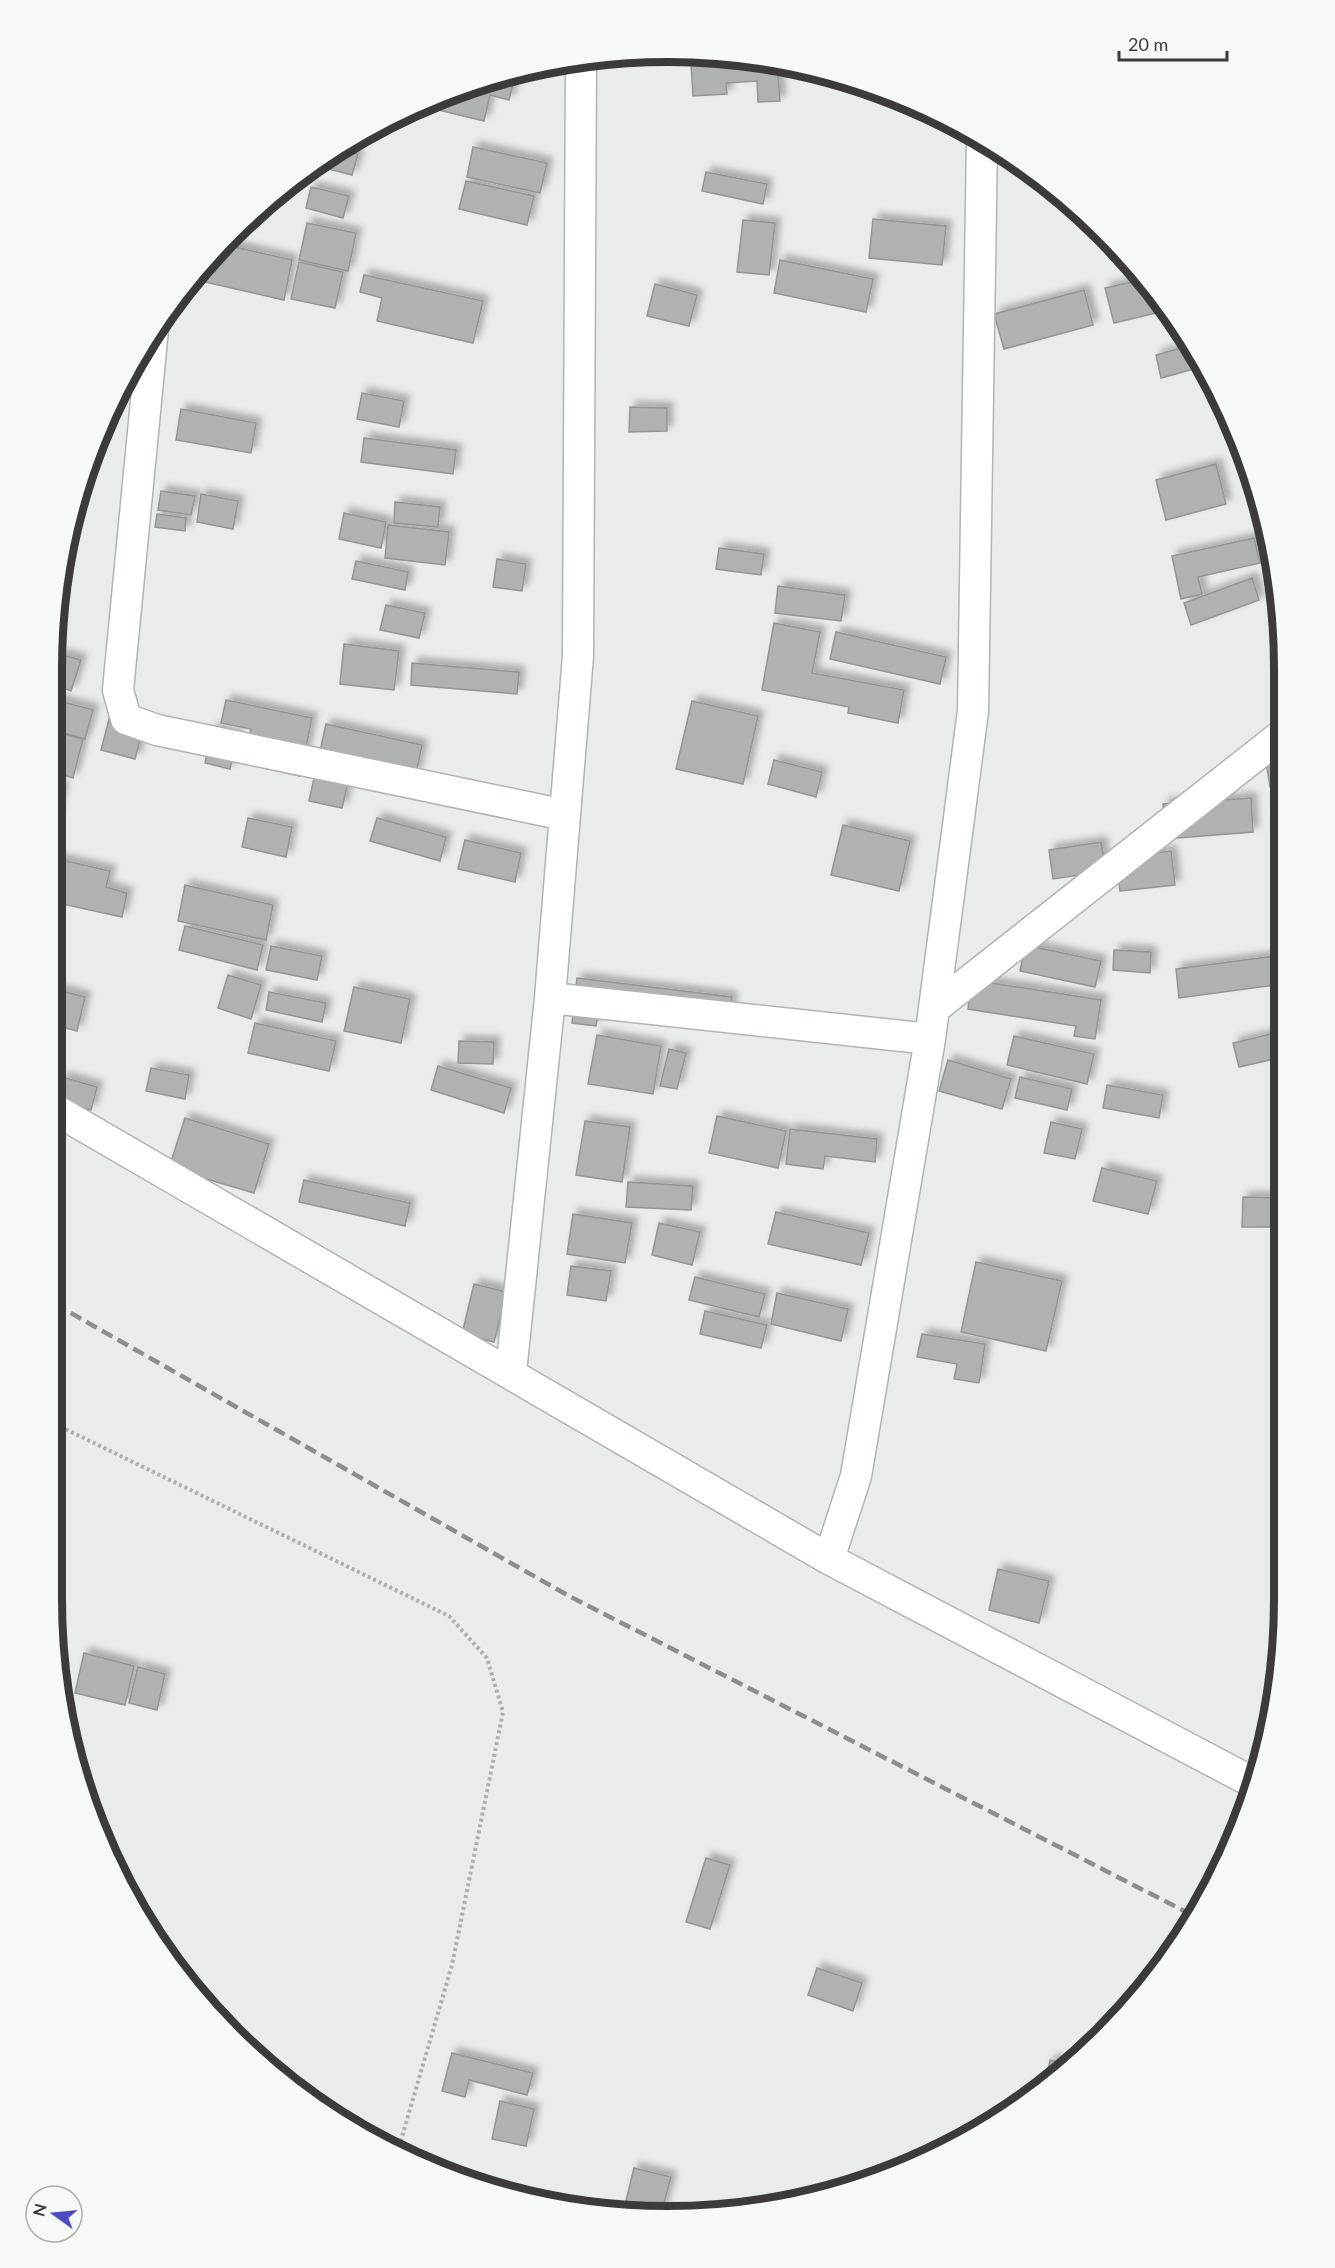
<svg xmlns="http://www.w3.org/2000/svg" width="1335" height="2268" viewBox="0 0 1335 2268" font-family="Lato,sans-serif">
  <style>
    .building { fill: #aeb3af; stroke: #939794; stroke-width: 1.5; filter: url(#shadow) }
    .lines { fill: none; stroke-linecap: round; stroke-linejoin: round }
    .street-casing { stroke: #b0b5b1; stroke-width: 33 }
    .path { stroke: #adb1ae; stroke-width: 4; stroke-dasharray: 3 3; stroke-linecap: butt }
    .street { stroke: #fff; stroke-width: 30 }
    .rail { stroke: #8c8f8c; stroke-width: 4.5; stroke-dasharray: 12 6; stroke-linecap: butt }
    .rim { fill: none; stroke: #3a3b3a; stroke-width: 8 }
  </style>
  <defs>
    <filter id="shadow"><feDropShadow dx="5.5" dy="-5.5" stdDeviation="3" flood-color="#0004"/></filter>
  </defs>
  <rect width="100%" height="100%" fill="#e8ede9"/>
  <!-- building -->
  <path class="building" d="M754 59 777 62 780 101 758 102 757 81 726 83 727 94 693 96 691 63Z
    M516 72 509 100 490 95 484 121 418 105 431 98Z
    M473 147 547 163 540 193 467 177Z
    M337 148 358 154 352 175 313 165Z
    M706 172 767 184 763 204 702 191Z
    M466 181 534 196 527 225 459 209Z
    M311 187 349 196 343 218 306 208Z
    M873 219 946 226 942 265 869 258Z
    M743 220 775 223 769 275 737 272Z
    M307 223 356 233 348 271 299 260Z
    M222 244 292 260 284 300 192 279Z
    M780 260 873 279 866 312 774 293Z
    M299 262 343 272 335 308 291 299Z
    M364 275 483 301 473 343 377 321 382 298 360 292Z
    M1140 280 1164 311 1114 323 1105 288Z
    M655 284 697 295 689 326 647 316Z
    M1084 290 1093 325 1004 349 994 314Z
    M1191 345 1197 354 1201 367 1161 378 1156 355Z
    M362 393 404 401 399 427 357 419Z
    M630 407 667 408V431L629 432Z
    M181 409 256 423 251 453 176 440Z
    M364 438 456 450 453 474 361 462Z
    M1216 464 1226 504 1166 520 1156 480Z
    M161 491 195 496 191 515 158 510Z
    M201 494 238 501 233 529 197 522Z
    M395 502 440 507 438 527 394 523Z
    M344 513 386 522 381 548 339 539Z
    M157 514 186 518 185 531 155 527Z
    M388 525 449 532 445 565 385 558Z
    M1254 538 1260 563 1198 577 1202 594 1181 599 1172 556Z
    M719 548 764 554 761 575 716 569Z
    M497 559 526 564 522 591 493 587Z
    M356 561 408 572 405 590 352 579Z
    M1252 578 1259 600 1191 625 1184 603Z
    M778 586 845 595 841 621 775 613Z
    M386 605 425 613 419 638 380 630Z
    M774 623 820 632 812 673 904 690 898 723 848 713 849 707 762 690Z
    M836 632 946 657 940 684 830 659Z
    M344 644 399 651 394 690 340 684Z
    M59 654 81 660 71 691 53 684Z
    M412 663 519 672 517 694 411 685Z
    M53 699 93 710 85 739 53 730Z
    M226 700 312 718 300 776 243 763 251 729 221 723Z
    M692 701 758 716 743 784 676 769Z
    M109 719 143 728 135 759 101 750Z
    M326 724 422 745 416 774 353 760 342 808 309 801Z
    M212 729 238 735 230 769 205 763Z
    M53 731 83 739 73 778 53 772Z
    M1283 752V785L1270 787 1265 755Z
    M774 760 822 772 816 797 768 784Z
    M53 785 63 788 55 816 53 815Z
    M1251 798 1253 832 1165 839 1163 804Z
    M248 818 292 827 286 857 242 847Z
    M377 818 446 837 440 861 370 841Z
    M843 825 910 841 899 891 831 875Z
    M465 840 521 853 515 882 458 869Z
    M1101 842 1106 871 1053 879 1049 850Z
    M1171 851 1175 885 1120 891 1116 858Z
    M53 858 110 871 106 887 127 893 122 917 53 902Z
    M185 885 273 905 266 940 178 921Z
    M185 926 263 945 257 970 179 950Z
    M1025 945 1101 961 1095 987 1020 971Z
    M271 946 322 956 317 980 266 970Z
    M1114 950 1151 952 1150 973 1113 970Z
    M1283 955V984L1179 998 1176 969Z
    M228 975 261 985 251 1019 218 1008Z
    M577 978 732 997 728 1023 599 1008 596 1026 572 1023Z
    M972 980 1101 1000 1095 1039 1074 1036 1076 1026 968 1009Z
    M354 987 410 999 401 1043 344 1031Z
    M54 989 85 997 77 1031 54 1025Z
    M269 992 326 1003 322 1022 266 1010Z
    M255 1023 336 1041 329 1071 248 1053Z
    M1283 1031V1057L1239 1067 1233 1043Z
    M597 1035 661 1046 653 1094 588 1084Z
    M1014 1036 1094 1054 1087 1084 1007 1065Z
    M459 1041 494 1042 493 1064 458 1063Z
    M669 1049 686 1053 677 1089 660 1086Z
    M948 1060 1011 1079 1002 1109 939 1091Z
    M438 1066 511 1088 504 1113 431 1090Z
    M151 1068 189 1075 185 1099 146 1091Z
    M62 1077 97 1087 91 1110 56 1100Z
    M1020 1077 1072 1089 1067 1110 1015 1098Z
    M1107 1085 1163 1095 1159 1118 1103 1108Z
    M717 1116 786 1131 778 1168 709 1153Z
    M185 1118 269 1144 254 1193 169 1168Z
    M585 1121 630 1127 622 1182 576 1175Z
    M1051 1122 1082 1129 1075 1159 1044 1153Z
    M790 1129 877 1139 875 1162 825 1156 823 1169 786 1164Z
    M1102 1168 1157 1181 1148 1214 1093 1201Z
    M304 1180 410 1203 405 1226 299 1202Z
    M628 1182 693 1186 691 1210 626 1207Z
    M1243 1197 1283 1198V1210H1271V1227H1242Z
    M776 1212 869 1233 861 1265 768 1244Z
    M573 1214 632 1223 625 1263 567 1254Z
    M659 1223 700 1232 692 1265 652 1255Z
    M976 1262 1062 1281 1046 1351 961 1332Z
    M571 1266 611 1271 606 1301 567 1295Z
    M695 1277 765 1294 759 1317 689 1300Z
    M474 1284 507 1292 494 1342 462 1334Z
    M777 1293 848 1309 841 1341 771 1324Z
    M705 1311 767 1325 761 1348 700 1334Z
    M922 1334 985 1344 979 1383 954 1379 957 1364 917 1357Z
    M998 1569 1049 1581 1039 1623 989 1610Z
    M84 1653 134 1666 125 1705 75 1693Z
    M138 1667 165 1674 157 1710 129 1703Z
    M706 1858 730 1865 710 1929 686 1922Z
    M817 1968 862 1983 853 2011 808 1995Z
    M452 2053 533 2073 527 2095 469 2080 465 2097 442 2091Z
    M1050 2060 1070 2065 1044 2089Z
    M500 2101 534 2109 526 2146 492 2139Z
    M634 2168 671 2177 661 2214 625 2205Z"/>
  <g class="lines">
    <defs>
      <path id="street" d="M153 329 118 690 126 719 157 730 565 815
        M550 998 930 1039 973 711 982 140
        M936 1007 1283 734
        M54 1109 829 1559 1254 1783
        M511 1372 550 998 578 656 581 60
        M829 1559 856 1476 930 1039"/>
    </defs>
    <!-- street casing -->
    <use href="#street" class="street-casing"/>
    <!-- path -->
    <path class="path" d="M55 1424 449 1616 487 1658 503 1712 452 1965 397 2154"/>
    <!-- street -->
    <use href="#street" class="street"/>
    <!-- rail -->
    <path class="rail" d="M55 1304 569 1596 1194 1916"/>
  </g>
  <!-- crop -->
  <path d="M0 0H1335V2268H0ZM668 62H668A606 606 0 0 1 1274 668V1600A606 606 0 0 1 668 2206H668A606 606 0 0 1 62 1600V668A606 606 0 0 1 668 62Z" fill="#f5faf6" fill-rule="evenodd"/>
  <path class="rim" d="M668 62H668A606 606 0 0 1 1274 668V1600A606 606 0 0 1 668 2206H668A606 606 0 0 1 62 1600V668A606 606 0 0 1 668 62Z"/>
  <!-- north arrow -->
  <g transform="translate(54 2214) rotate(285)"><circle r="28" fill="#f5faf6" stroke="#aaaeab" stroke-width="1.5"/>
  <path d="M0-4.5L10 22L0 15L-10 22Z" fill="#4e4bc1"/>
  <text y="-9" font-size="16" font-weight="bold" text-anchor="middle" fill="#3a3b3a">N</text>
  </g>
  <!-- scale -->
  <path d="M1119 51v9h108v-9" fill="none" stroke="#3a3b3a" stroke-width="3"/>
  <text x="1128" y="51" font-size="18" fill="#3a3b3a" stroke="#f5faf6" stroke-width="4.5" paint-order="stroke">20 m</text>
</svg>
